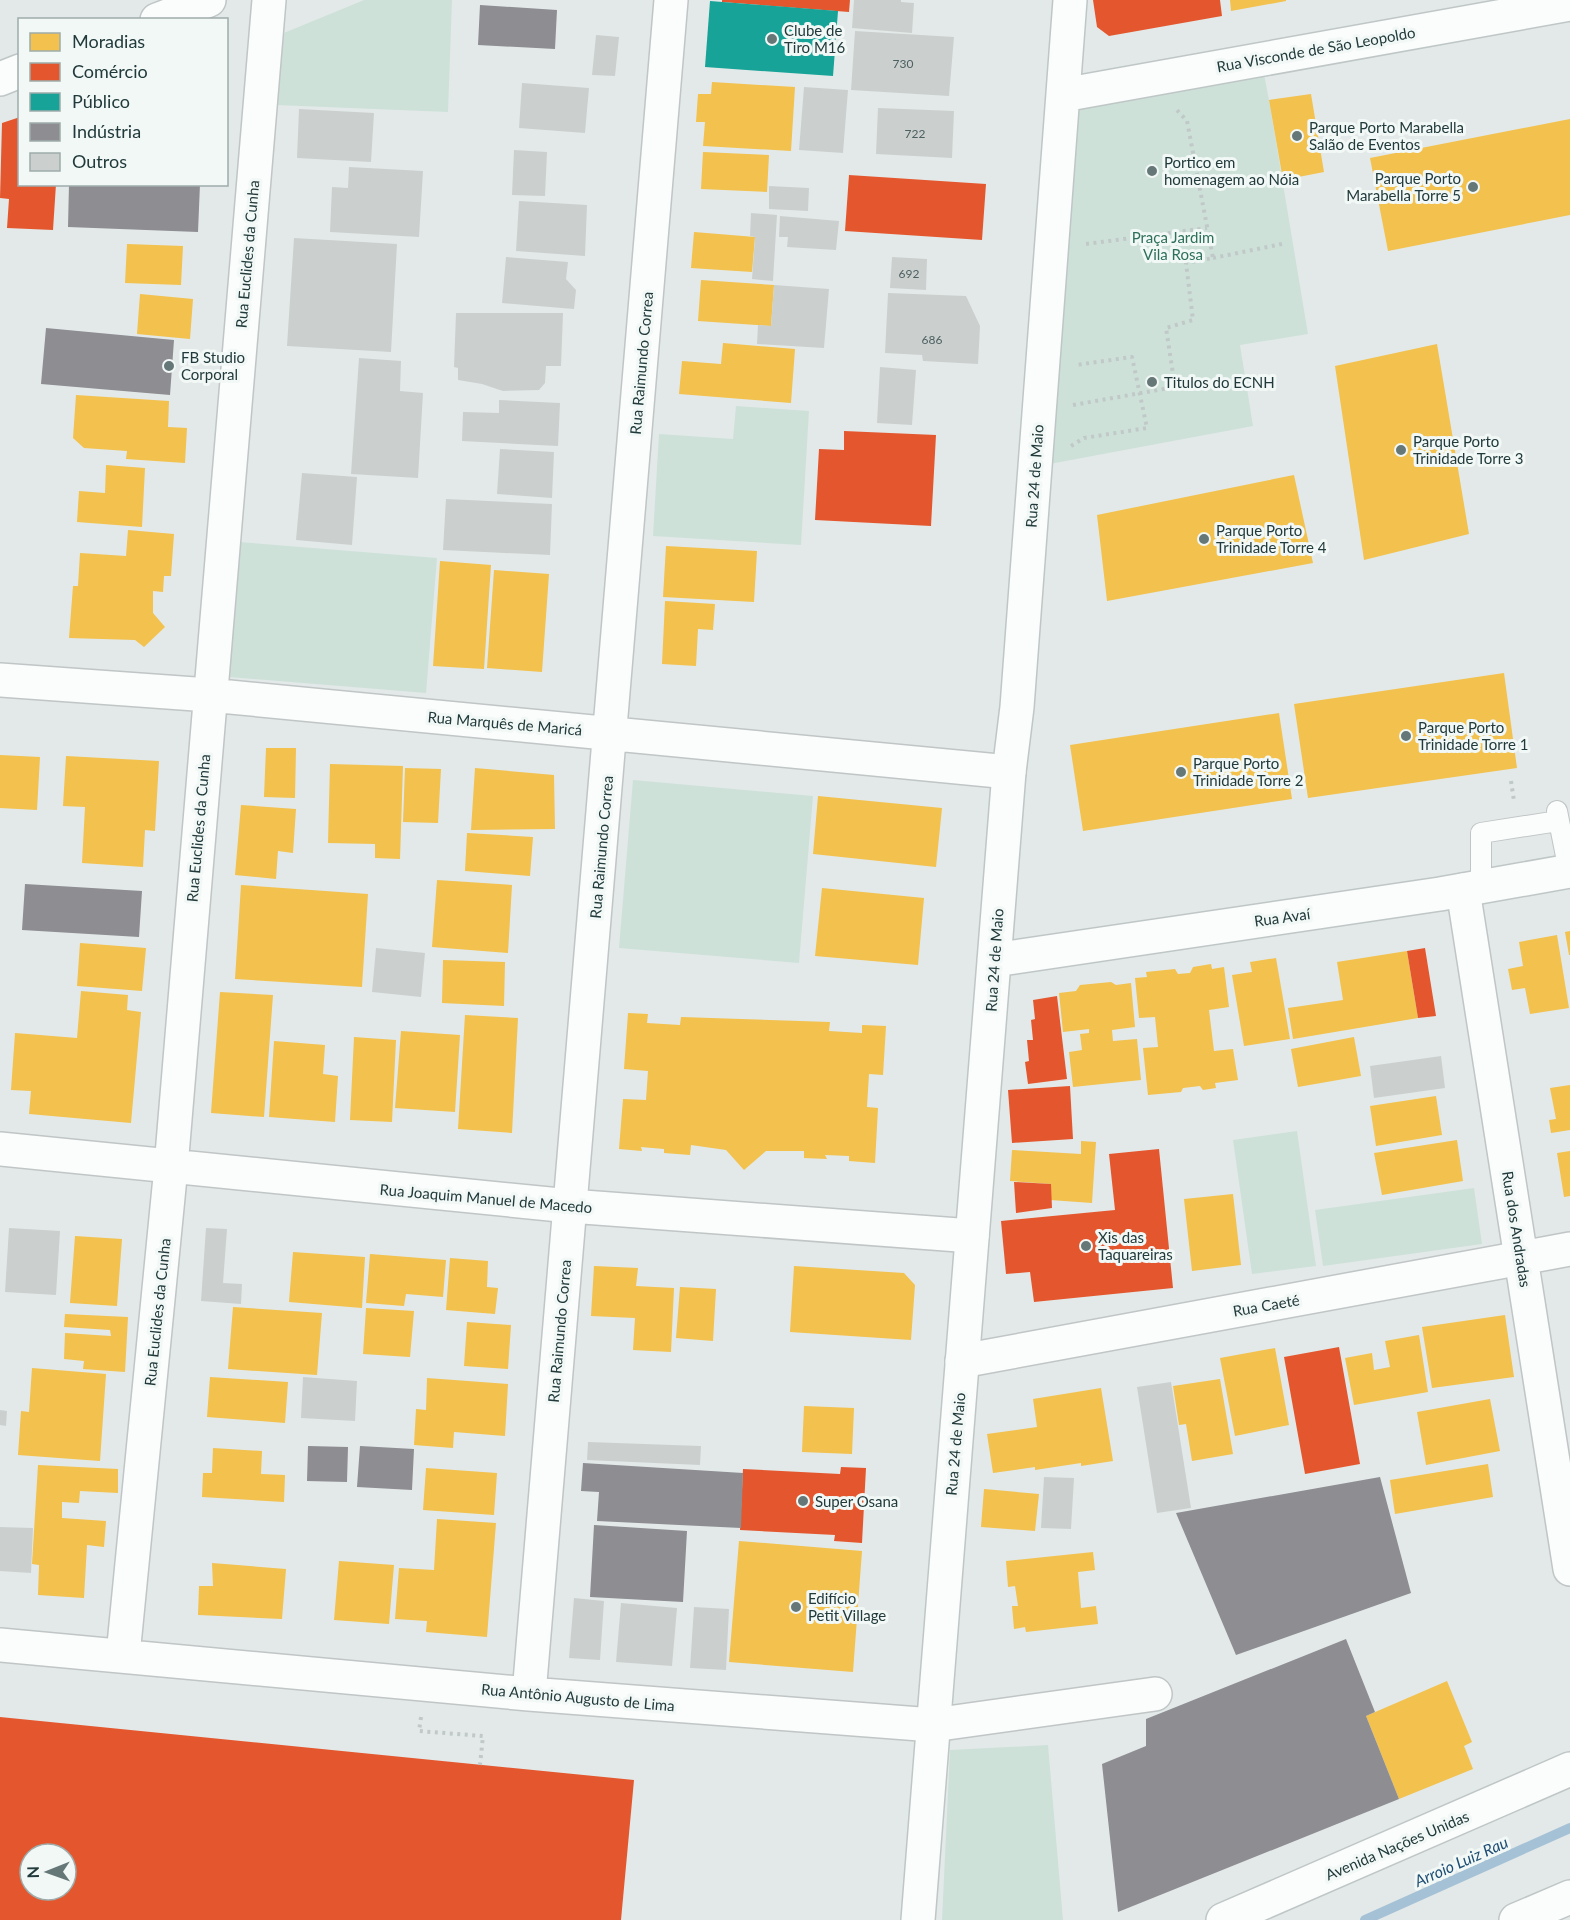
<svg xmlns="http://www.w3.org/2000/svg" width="1570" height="1920" viewBox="0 0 1570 1920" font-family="Lato,sans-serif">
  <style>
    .green { fill: #cde1d9 }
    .homes { fill: #f2c14e }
    .shops { fill: #e4572e; fill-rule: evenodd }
    .public { fill: #17a398 }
    .industry { fill: #8d8d92 }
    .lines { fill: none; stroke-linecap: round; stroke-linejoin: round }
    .stream { stroke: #a5c1d6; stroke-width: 10 }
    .building { fill: #cbd0cf }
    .lane-casing { stroke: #c0c5c5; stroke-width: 22 }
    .street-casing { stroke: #c0c5c5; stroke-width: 36 }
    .secondary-casing { stroke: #bfc6c6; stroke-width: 36 }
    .path { stroke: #c0c9c8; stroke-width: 4; stroke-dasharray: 3 4.5; stroke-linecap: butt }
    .lane { stroke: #fbfcfc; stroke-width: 20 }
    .street { stroke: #fbfcfc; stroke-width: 33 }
    .secondary { stroke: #fbfcfc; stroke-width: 33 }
    .poi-dot { fill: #667778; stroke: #f1f8f6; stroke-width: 2 }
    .labels { text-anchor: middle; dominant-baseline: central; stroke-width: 6; stroke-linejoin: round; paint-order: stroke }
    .number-label { font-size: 12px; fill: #4d6061 }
    .poi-label { font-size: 15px; fill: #223a3b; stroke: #f1f8f6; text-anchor: start }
    .street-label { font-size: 15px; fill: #223a3b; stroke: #f1f8f6 }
    .park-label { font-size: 15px; fill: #2e705b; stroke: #f1f8f6 }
    .water-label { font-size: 16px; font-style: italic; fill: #1f4d74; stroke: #f1f8f6 }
  </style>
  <rect width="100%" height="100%" fill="#e3e9e8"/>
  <!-- green -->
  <path class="green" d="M364 0H452L448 112 276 105 279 35Z
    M1261 59 1269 100 1308 334 1240 345 1253 426 1039 466 1063 95Z
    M736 406 809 411 801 545 653 536 659 434 733 439Z
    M239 542 437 558 426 693 229 677Z
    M633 780 813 796 799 963 619 948Z
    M1297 1131 1316 1266 1252 1274 1233 1140Z
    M1474 1188 1482 1244 1323 1266 1315 1210Z
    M1048 1745 1063 1920H942L950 1750Z"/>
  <!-- homes -->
  <path class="homes" d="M1230 0H1286V1L1231 11Z
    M712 82 795 87 791 151 703 146 705 122H696L698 94H711Z
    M1311 94 1324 172 1283 180 1269 100Z
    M1570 119V215L1388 251 1370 158Z
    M703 152 769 155 767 192 701 189Z
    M694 232 755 237 752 272 691 268Z
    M127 244 183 246 181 285 125 283Z
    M701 280 774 285 771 326 698 321Z
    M140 294 193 299 190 339 137 334Z
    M723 343 795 349 791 403 679 394 682 361 721 364Z
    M1437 344 1469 534 1364 560 1335 366Z
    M76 395 169 401 168 427 187 428 185 463 126 459 127 451 84 448 73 438Z
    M106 465 145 468 142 527 77 522 79 491 105 493Z
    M1294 475 1313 563 1107 601 1097 515Z
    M128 530 174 534 171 576H164L163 592 153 591V613L165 627 144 647 135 640 69 638 73 586H78L80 553 126 556Z
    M666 546 757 551 754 602 663 597Z
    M440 561 491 565 484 669 433 666Z
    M494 570 549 574 542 672 487 668Z
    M665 601 715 604 713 630 698 629 696 666 662 664Z
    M1504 673 1517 768 1308 798 1294 704Z
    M1279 713 1292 799 1083 831 1070 745Z
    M266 748H296L295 798 264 797Z
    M0 755 40 757 37 810 0 808Z
    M66 756 159 761 155 831 145 830 143 867 82 863 85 807 63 806Z
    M330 764 403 766 400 859 375 858V844L328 843Z
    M405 768 441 769 438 823 403 822Z
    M475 768 554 775 555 829 471 830Z
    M818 796 942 808 936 867 813 854Z
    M241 805 296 809 293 853 278 851 276 879 235 875Z
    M467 833 533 837 530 876 465 871Z
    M437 880 512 885 508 953 432 947Z
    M241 885 368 894 362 987 235 979Z
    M822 888 924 898 918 965 815 956Z
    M1570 931V955H1569L1565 932Z
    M1557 935 1569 1008 1530 1014 1525 988 1512 990 1508 969 1523 966 1519 942Z
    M80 943 146 948 142 991 77 986Z
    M1407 951 1418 1018 1293 1039 1288 1008 1343 1000 1337 962Z
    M1276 958 1290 1039 1244 1046 1232 975 1252 972 1250 962Z
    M443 960 505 962 504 1006 442 1003Z
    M1211 964 1212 969 1224 967 1229 1007 1209 1010 1214 1051 1233 1049 1238 1080 1215 1083 1216 1088 1203 1090 1200 1086 1183 1088 1181 1092 1148 1095 1143 1048 1158 1047 1155 1017 1139 1018 1135 978 1147 977 1146 972 1175 969 1178 974 1190 973 1193 967Z
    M1111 982 1116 985 1131 983 1135 1027 1112 1030 1113 1041 1137 1039 1141 1080 1073 1087 1069 1052 1082 1050 1080 1034 1089 1033V1029L1063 1032 1059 993 1076 991 1080 985Z
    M81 991 128 995 127 1010 141 1012 131 1123 29 1114 31 1091 11 1090 15 1033 77 1038Z
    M220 992 273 995 264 1117 211 1113Z
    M628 1013 648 1014 647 1023 680 1025 681 1017 830 1022 829 1031 862 1033V1025L886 1026 883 1075 869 1074 867 1107 878 1108 875 1163 849 1161V1156L825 1155 827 1159 804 1158V1151H766L744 1170 726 1150 691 1145 690 1155 664 1153V1149L641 1147 642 1151 619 1149 623 1099 646 1100 648 1071 624 1069Z
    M465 1015 518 1018 512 1133 458 1129Z
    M401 1031 460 1035 455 1112 395 1108Z
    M354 1037 396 1040 392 1122 350 1120Z
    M1354 1037 1361 1076 1298 1087 1291 1049Z
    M274 1041 325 1045 323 1074 338 1076 335 1122 269 1117Z
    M1570 1085V1130L1551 1133 1549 1120 1556 1119 1550 1088Z
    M1436 1096 1442 1135 1376 1146 1370 1106Z
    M1457 1140 1463 1181 1382 1195 1374 1153Z
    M1081 1141 1096 1142 1092 1203 1050 1200 1051 1184 1010 1181 1012 1150 1081 1154Z
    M1570 1151V1196L1564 1197 1557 1153Z
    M1233 1194 1241 1265 1192 1271 1184 1199Z
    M75 1236 122 1239 117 1306 70 1303Z
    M293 1252 365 1257 362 1308 289 1302Z
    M370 1254 446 1260 443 1297 406 1294 404 1306 366 1303Z
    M450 1258 488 1261 487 1287 498 1288 495 1314 446 1310Z
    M594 1266 638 1268 636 1286 674 1288 671 1352 633 1350 635 1318 591 1316Z
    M794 1266 904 1273 915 1285 911 1340 790 1332Z
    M680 1287 716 1289 713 1341 676 1338Z
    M233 1307 322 1313 317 1375 228 1369Z
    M366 1308 414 1311 410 1357 363 1354Z
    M65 1314 128 1317 125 1372 83 1369 84 1361 64 1359 65 1333 111 1336 110 1330 64 1327Z
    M1505 1315 1514 1377 1432 1388 1422 1327Z
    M467 1322 511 1325 508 1369 464 1366Z
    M1419 1335 1428 1392 1354 1405 1345 1358 1372 1353 1374 1370 1390 1367 1385 1341Z
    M1275 1348 1289 1425 1235 1436 1220 1358Z
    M32 1368 106 1374 100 1461 18 1455 21 1411 29 1412Z
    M210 1377 288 1382 285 1423 207 1417Z
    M427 1378 508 1384 505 1436 454 1432 453 1448 414 1445 416 1409 426 1410Z
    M1220 1379 1233 1454 1192 1461 1186 1424 1179 1425 1173 1386Z
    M1101 1388 1113 1461 1081 1466V1463L1035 1470V1467L993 1473 987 1434 1037 1427 1033 1399Z
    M1490 1399 1500 1451 1426 1465 1417 1412Z
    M804 1406 854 1408 852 1454 802 1452Z
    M213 1448 262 1451 261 1474 285 1475 284 1502 202 1497 203 1473H212Z
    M1488 1464 1493 1497 1395 1514 1390 1480Z
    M38 1465 118 1469V1493L80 1491 79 1503 62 1502V1518L106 1521 104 1547 87 1545 84 1598 38 1595 39 1565 32 1564Z
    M426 1468 497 1473 494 1515 423 1510Z
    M984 1489 1039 1494 1035 1531 981 1527Z
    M437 1519 496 1523 487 1637 426 1632 427 1621 395 1619 399 1568 434 1570Z
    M739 1541 862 1551 853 1672 729 1662Z
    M1093 1552 1095 1570 1078 1572 1081 1608 1096 1606 1098 1624 1026 1632 1025 1627 1014 1629 1012 1606H1018L1015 1586 1008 1587 1006 1561Z
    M339 1561 394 1565 389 1624 334 1620Z
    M212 1563 286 1569 282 1619 198 1615 199 1586H213Z
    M1447 1681 1472 1742 1464 1746 1473 1769 1399 1799 1366 1716Z"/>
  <!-- shops -->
  <path class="shops" d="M722 0H850L849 12 722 2Z
    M1093 0H1220L1222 16 1109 36 1097 27Z
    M20 117V184H56L53 230 7 228 9 199 0 198 2 123Z
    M849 175 986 184 982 240 845 231Z
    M844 431 936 435 931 526 815 520 819 449 844 450Z
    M1425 948 1436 1016 1418 1018 1407 951Z
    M1057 996 1067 1079 1028 1084 1025 1062 1029 1061 1027 1040H1033L1031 1020 1035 1019 1033 1000Z
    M1070 1086 1073 1139 1012 1143 1008 1090Z
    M1159 1149 1173 1288 1034 1302 1030 1272 1006 1274 1001 1221 1115 1210 1109 1154Z
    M1014 1182 1051 1184 1052 1208 1016 1213Z
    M1339 1347 1360 1464 1305 1474 1284 1357Z
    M841 1467 866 1468 862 1543 834 1541 835 1535 740 1530 743 1469 840 1474Z
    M0 1717 634 1780 621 1920H0ZM30 1854H66V1890H30Z"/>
  <!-- public -->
  <path class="public" d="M710 1 838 11 833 76 705 67Z"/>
  <!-- industry -->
  <path class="industry" d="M480 5 557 10 555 49 478 45Z
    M69 184H200L198 232 68 227Z
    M46 328 174 340 170 395 41 384Z
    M25 884 142 891 139 937 22 930Z
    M308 1446 348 1447 347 1482 307 1481Z
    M360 1446 414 1449 412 1490 357 1487Z
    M583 1463 743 1473 741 1528 597 1521 599 1492 581 1491Z
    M1380 1477 1411 1593 1236 1655 1176 1513Z
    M594 1525 687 1531 683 1602 590 1597Z
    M1346 1639 1375 1712 1366 1716 1399 1799 1118 1912 1102 1764 1146 1746V1719Z"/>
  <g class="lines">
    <!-- stream -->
    <path class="stream" d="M1365 1920 1570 1828"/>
  </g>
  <!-- building -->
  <path class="building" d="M854 0H901V2L914 3 912 33 852 28Z
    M855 31 954 37 949 96 851 90Z
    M596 35 619 37 615 76 592 75Z
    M522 83 589 88 585 133 519 128Z
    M804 87 848 90 843 153 799 150Z
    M878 108 954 111 952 158 876 154Z
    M299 109 374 113 371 162 297 158Z
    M514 150 547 152 545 196 512 195Z
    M349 167 423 171 419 237 330 232 332 187 348 188Z
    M769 186 809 188 808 211 769 209Z
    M519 201 587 205 585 256 516 251Z
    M751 213 777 215 773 281 752 279 755 237 750 236Z
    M780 216 839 221 836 250 787 247 788 237H779Z
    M294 238 397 244 391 352 287 346Z
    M506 257 568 262 566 279 576 290 574 309 502 303Z
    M892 257 927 259 926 290 890 288Z
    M774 285 829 289 824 348 757 344 758 325 771 326Z
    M888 293 966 296 980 326 978 364 923 361 922 355 885 353Z
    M456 313H563L561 366H546L545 383 539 390 503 391 482 384 458 380V368L454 367Z
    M359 358 401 361 400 391 423 393 418 478 351 474Z
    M880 367 916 370 912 425 877 423Z
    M499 400 560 403 558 446 462 441 463 412 499 413Z
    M500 449 554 452 552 498 497 494Z
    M302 473 357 477 352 545 296 540Z
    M446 499 552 504 550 555 443 550Z
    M376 948 425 953 421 997 372 992Z
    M1441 1056 1445 1088 1374 1098 1370 1066Z
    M9 1228 60 1231 56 1295 5 1292Z
    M206 1228 227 1229 223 1283 242 1284 241 1304 201 1301Z
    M303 1377 357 1381 355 1421 301 1418Z
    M1171 1382 1191 1508 1157 1513 1137 1387Z
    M0 1410 7 1411 6 1426 0 1425Z
    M588 1442 701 1446 700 1465 587 1460Z
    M1044 1477 1074 1478 1071 1529 1041 1528Z
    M0 1527 33 1528 31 1573 0 1571Z
    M574 1598 604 1601 600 1660 569 1658Z
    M621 1603 677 1608 672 1666 616 1662Z
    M694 1607 729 1609 726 1670 690 1668Z"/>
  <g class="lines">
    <defs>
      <path id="lane" d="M1557 811 1569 871
        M1481 887V833L1558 821"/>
      <path id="street" d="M0 680 209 695 1009 772
        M1463 890 1570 1569
        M0 1149 570 1206 972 1236
        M962 1361 1570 1249
        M0 1645 529 1694 933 1725 1155 1694
        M123 1655 171 1167 269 0
        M529 1694 671 0"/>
      <path id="secondary" d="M157 20 209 0
        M0 79 20 71
        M1063 95 1570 4
        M994 960 1440 894 1570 871
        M918 1920 1009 772 1017 707 1070 0
        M1223 1920 1570 1769
        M1516 1920 1570 1897"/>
    </defs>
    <!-- lane casing -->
    <use href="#lane" class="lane-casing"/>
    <!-- street casing -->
    <use href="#street" class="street-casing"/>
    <!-- secondary casing -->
    <use href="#secondary" class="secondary-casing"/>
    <!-- path -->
    <path class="path" d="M1198 178 1209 176
      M1086 244 1207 228
      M1213 258 1282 244
      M1073 405 1175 387 1166 328 1193 320 1186 263 1213 258 1187 121 1176 109
      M1071 446 1084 438 1147 428 1132 357 1076 365
      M1511 781 1514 801
      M421 1717 419 1731 483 1736 480 1765"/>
    <!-- lane -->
    <use href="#lane" class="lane"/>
    <!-- street -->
    <use href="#street" class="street"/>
    <!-- secondary -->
    <use href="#secondary" class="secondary"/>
  </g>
  <!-- markers -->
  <g class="poi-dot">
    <circle cx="772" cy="39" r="6"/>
    <circle cx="1297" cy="136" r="6"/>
    <circle cx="1152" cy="171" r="6"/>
    <circle cx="1473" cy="187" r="6"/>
    <circle cx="169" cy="366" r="6"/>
    <circle cx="1152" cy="382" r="6"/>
    <circle cx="1401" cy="450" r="6"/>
    <circle cx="1204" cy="539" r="6"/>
    <circle cx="1406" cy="736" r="6"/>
    <circle cx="1181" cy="772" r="6"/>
    <circle cx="1086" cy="1246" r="6"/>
    <circle cx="803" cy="1501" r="6"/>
    <circle cx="796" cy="1607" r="6"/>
  </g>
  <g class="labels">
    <!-- number labels -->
    <g class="number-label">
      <text x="903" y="63">730</text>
      <text x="915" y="133">722</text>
      <text x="909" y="273">692</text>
      <text x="932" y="339">686</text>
    </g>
    <!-- poi labels -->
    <g class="poi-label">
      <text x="784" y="30">Clube de<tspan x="784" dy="17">Tiro M16</tspan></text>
      <text x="1309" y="127">Parque Porto Marabella<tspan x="1309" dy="17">Salão de Eventos</tspan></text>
      <text x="1164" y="162">Portico em<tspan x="1164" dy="17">homenagem ao Nóia</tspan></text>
      <text x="1461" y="178" text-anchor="end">Parque Porto<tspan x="1461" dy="17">Marabella Torre 5</tspan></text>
      <text x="181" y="357">FB Studio<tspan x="181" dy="17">Corporal</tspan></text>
      <text x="1164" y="382">Titulos do ECNH</text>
      <text x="1413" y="441">Parque Porto<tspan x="1413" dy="17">Trinidade Torre 3</tspan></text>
      <text x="1216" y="530">Parque Porto<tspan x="1216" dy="17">Trinidade Torre 4</tspan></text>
      <text x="1418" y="727">Parque Porto<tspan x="1418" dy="17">Trinidade Torre 1</tspan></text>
      <text x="1193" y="763">Parque Porto<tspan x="1193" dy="17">Trinidade Torre 2</tspan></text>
      <text x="1098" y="1237">Xis das<tspan x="1098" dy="17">Taquareiras</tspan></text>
      <text x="815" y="1501">Super Osana</text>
      <text x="808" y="1598">Edifício<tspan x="808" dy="17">Petit Village</tspan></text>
    </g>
    <!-- street labels -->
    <g class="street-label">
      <text transform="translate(1316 49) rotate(-10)">Rua Visconde de São Leopoldo</text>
      <text transform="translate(247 254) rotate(-85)">Rua Euclides da Cunha</text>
      <text transform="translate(641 363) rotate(-85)">Rua Raimundo Correa</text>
      <text transform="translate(1034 476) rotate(-86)">Rua 24 de Maio</text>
      <text transform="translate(505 723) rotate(5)">Rua Marquês de Maricá</text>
      <text transform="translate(198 828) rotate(-85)">Rua Euclides da Cunha</text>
      <text transform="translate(601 847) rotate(-85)">Rua Raimundo Correa</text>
      <text transform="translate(1282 917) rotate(-8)">Rua Avaí</text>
      <text transform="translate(994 960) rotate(-86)">Rua 24 de Maio</text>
      <text transform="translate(486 1198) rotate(5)">Rua Joaquim Manuel de Macedo</text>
      <text transform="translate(1517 1229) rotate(81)">Rua dos Andradas</text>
      <text transform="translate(1266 1305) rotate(-10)">Rua Caeté</text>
      <text transform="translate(157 1312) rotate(-84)">Rua Euclides da Cunha</text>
      <text transform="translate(559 1331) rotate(-85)">Rua Raimundo Correa</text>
      <text transform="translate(955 1444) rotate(-85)">Rua 24 de Maio</text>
      <text transform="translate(578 1697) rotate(5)">Rua Antônio Augusto de Lima</text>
      <text transform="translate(1397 1845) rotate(-23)">Avenida Nações Unidas</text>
    </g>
    <!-- park labels -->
    <g class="park-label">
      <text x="1173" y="237">Praça Jardim<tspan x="1173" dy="17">Vila Rosa</tspan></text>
    </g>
    <!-- water labels -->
    <g class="water-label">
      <text transform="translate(1461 1861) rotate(-24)">Arroio Luiz Rau</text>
    </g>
  </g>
  <!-- legend -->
  <rect x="18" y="18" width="210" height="168" fill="#f1f8f6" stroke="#9eacab" stroke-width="1.5"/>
  <rect x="30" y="33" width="30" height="18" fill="#f2c14e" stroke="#9eacab" stroke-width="1.5"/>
  <text x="72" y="48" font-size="18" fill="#223a3b">Moradias</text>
  <rect x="30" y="63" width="30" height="18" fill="#e4572e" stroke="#9eacab" stroke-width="1.5"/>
  <text x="72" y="78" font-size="18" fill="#223a3b">Comércio</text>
  <rect x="30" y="93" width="30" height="18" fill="#17a398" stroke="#9eacab" stroke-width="1.5"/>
  <text x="72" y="108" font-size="18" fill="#223a3b">Público</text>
  <rect x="30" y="123" width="30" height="18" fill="#8d8d92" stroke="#9eacab" stroke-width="1.5"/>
  <text x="72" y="138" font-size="18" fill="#223a3b">Indústria</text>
  <rect x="30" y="153" width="30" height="18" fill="#cbd0cf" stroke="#9eacab" stroke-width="1.5"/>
  <text x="72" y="168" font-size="18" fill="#223a3b">Outros</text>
  <!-- north arrow -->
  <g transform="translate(48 1872) rotate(269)"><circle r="28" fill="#f1f8f6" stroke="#9eacab" stroke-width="1.5"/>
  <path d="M0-4.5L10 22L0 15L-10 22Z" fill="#667778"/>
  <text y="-9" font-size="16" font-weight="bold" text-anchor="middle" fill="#223a3b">N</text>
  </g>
</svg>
